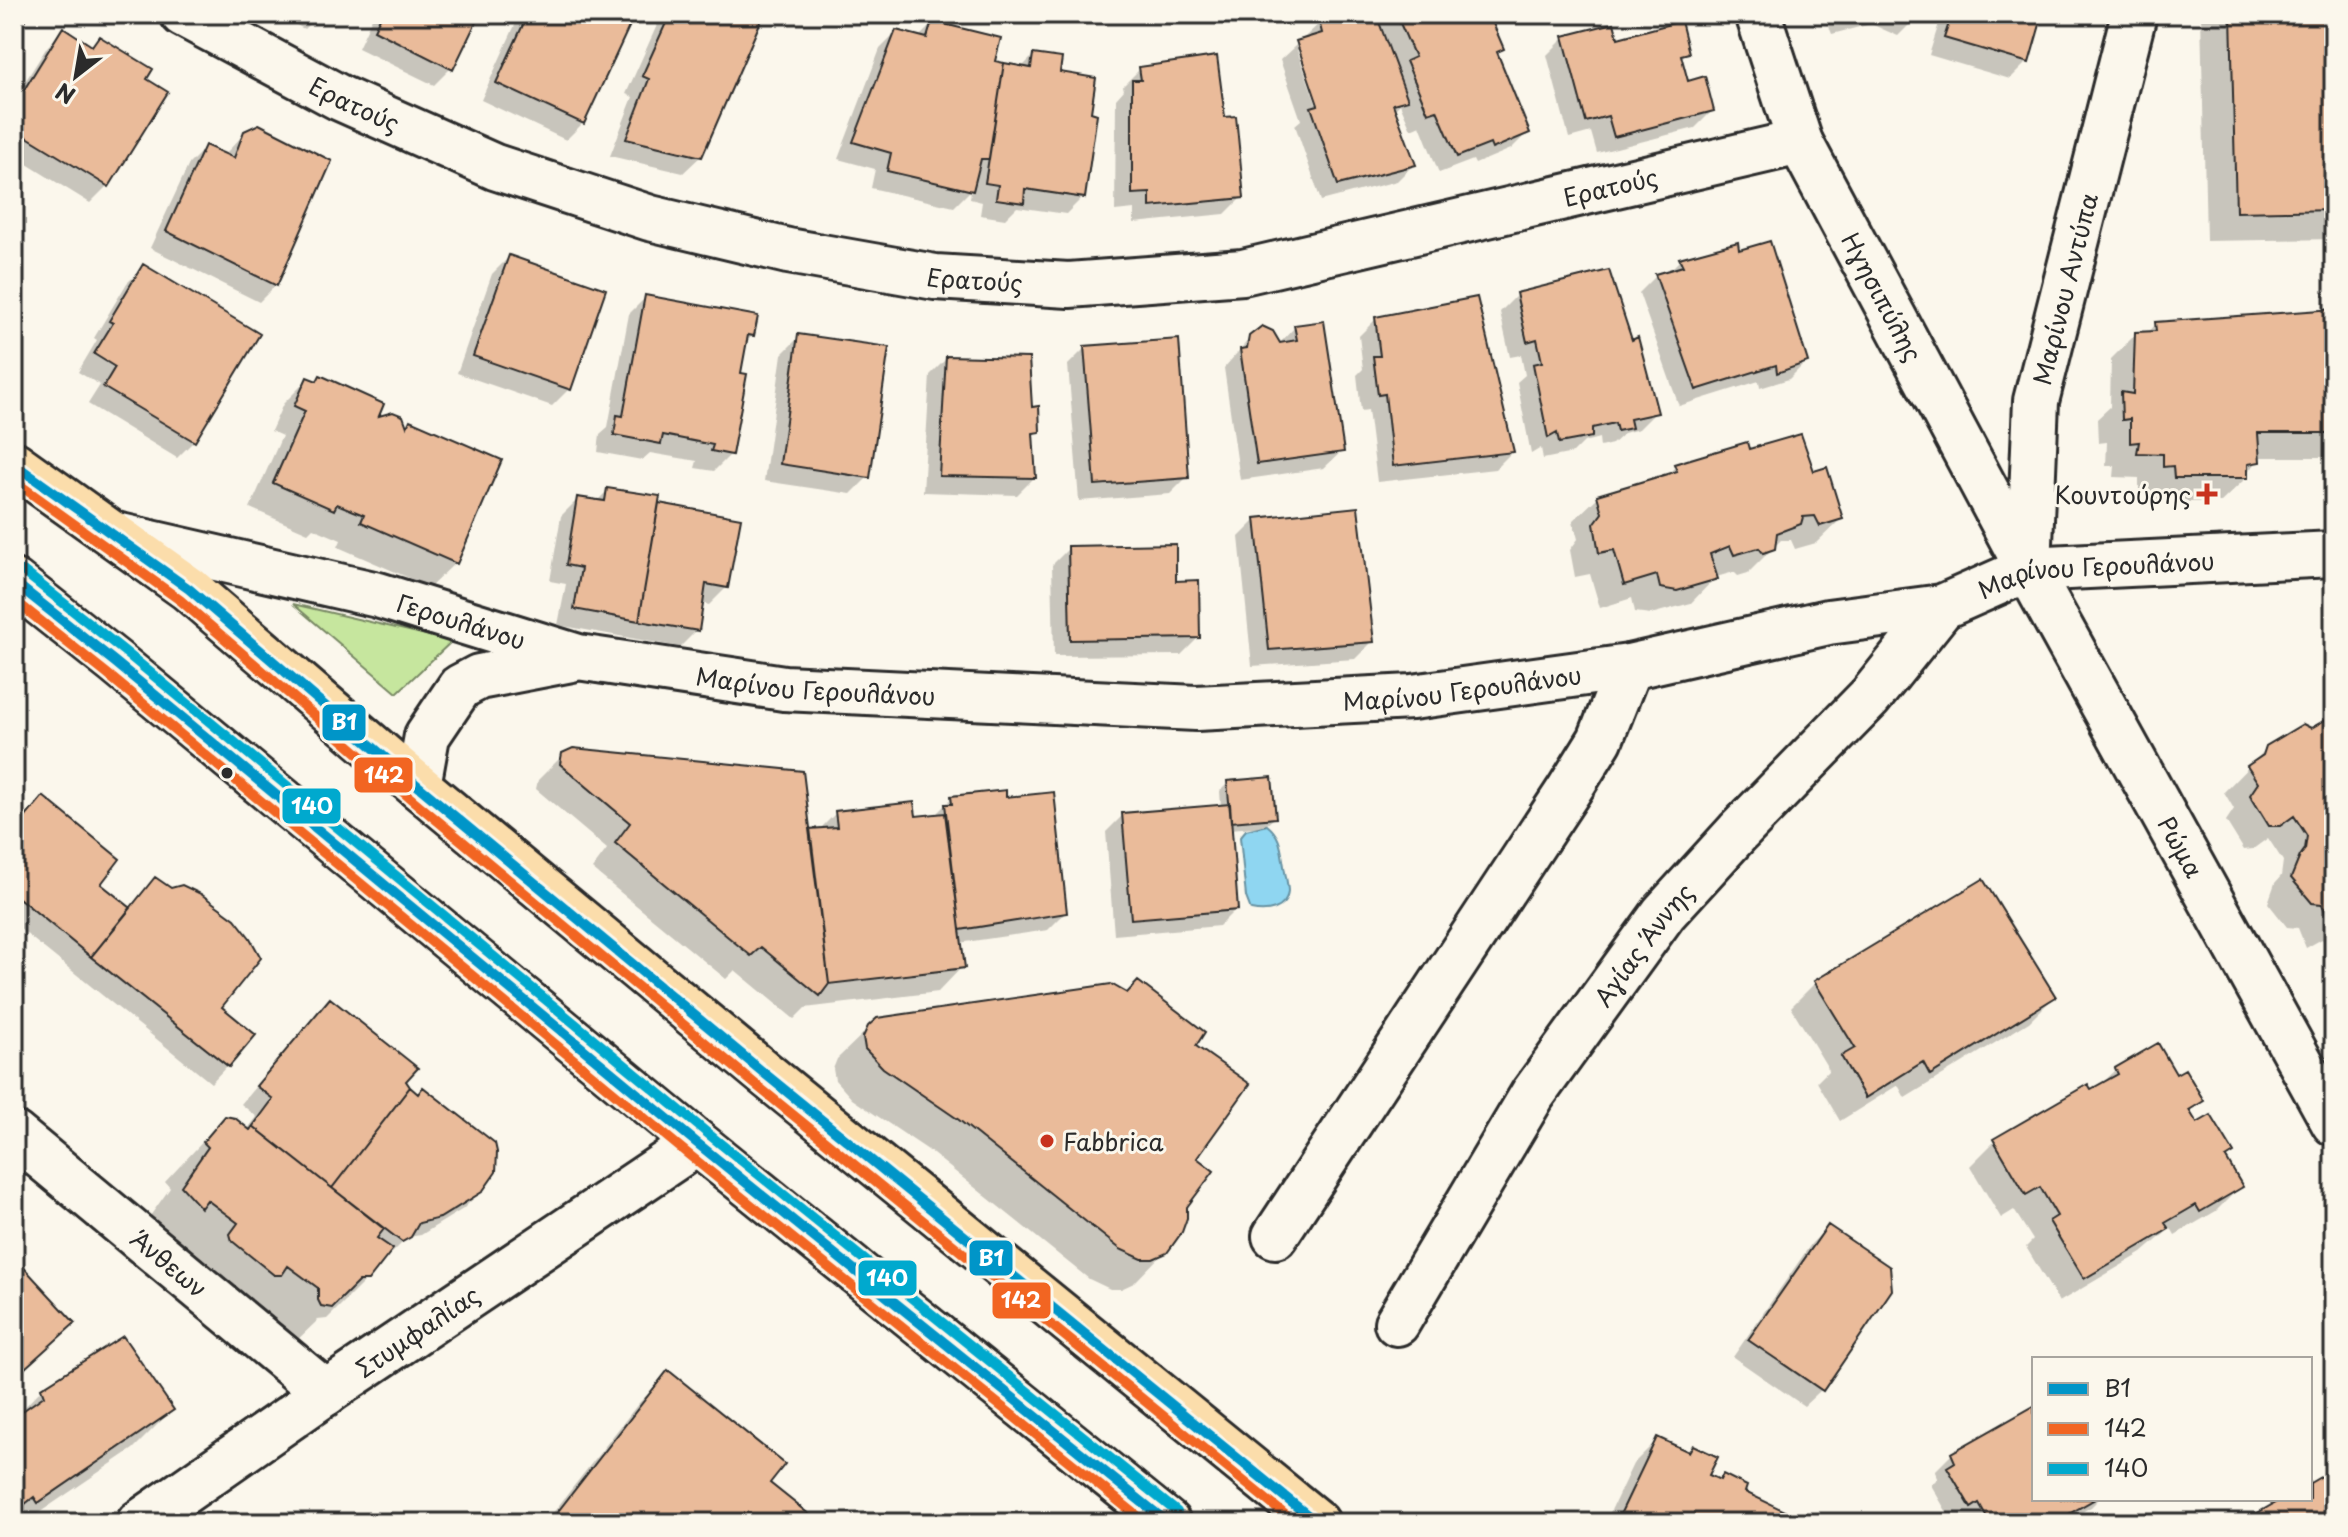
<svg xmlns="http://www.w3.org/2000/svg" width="2348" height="1537" viewBox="0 0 2348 1537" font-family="'Playpen Sans',sans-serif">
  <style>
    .green { fill: #c6e69e; stroke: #788864; stroke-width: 2 }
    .water { fill: #8fd6f1; stroke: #6792a2; stroke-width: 2 }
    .shadow { fill: #0003; fill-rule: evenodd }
    .building { fill: #eabb9a; stroke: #2b2b2b; stroke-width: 2 }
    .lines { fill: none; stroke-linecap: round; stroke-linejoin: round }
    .minor-casing { stroke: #2b2b2b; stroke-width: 50 }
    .major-casing { stroke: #2b2b2b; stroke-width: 50 }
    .minor { stroke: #fbf7ec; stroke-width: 44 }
    .major { stroke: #fbddab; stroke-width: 44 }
    .bus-1-casing { stroke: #fbf7ec; stroke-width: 16 }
    .bus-2-casing { stroke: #fbf7ec; stroke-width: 16 }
    .bus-3-casing { stroke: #fbf7ec; stroke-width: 16 }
    .bus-1 { stroke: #0095c8; stroke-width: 10 }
    .bus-2 { stroke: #f26522; stroke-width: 10 }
    .bus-3 { stroke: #00a9ce; stroke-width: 10 }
    .poi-dot { fill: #c8321e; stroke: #fbf7ec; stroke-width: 3 }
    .bus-dot { fill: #2b2b2b; stroke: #fbf7ec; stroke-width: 3 }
    .labels { text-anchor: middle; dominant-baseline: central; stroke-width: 6; stroke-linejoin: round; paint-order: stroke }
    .street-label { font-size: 24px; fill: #2b2b2b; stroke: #fbf7ec }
    .poi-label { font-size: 24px; fill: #2b2b2b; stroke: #fbf7ec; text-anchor: end }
    .line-badge { stroke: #fbf7ec; stroke-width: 3 }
    .badge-label { font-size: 22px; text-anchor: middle; font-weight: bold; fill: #fff }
  </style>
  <rect width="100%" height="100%" fill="#fbf7ec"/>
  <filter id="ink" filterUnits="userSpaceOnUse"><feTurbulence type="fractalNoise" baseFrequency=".0125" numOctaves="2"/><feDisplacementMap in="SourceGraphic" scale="16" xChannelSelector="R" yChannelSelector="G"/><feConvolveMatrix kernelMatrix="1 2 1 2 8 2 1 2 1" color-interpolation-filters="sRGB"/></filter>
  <g filter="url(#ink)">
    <!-- green -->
    <path class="green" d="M293 604 452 641 397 693Z"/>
    <!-- water -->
    <path class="water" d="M1267 825C1281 836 1281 849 1284 866 1285 874 1288 884 1288 892 1286 911 1266 913 1251 910L1246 897 1240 837 1246 830Z"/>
    <!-- shadow -->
    <path class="shadow" d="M276 14H326L324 16 319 14 304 29Z
      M374 14H478L451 68 434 85 358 48Z
      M520 14H633L583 123 566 140 481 100Z
      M662 14H762L701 156 683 173 610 156 633 97 626 94Z
      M1344 14H1361L1363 18 1372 14H1478L1502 48 1496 54 1528 132 1511 149 1475 164 1473 160 1439 173 1420 125 1411 129 1400 104 1393 111 1414 164 1397 181 1321 201 1295 125 1301 120 1280 60 1320 23ZM1297 50H1302L1324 114 1320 115Z
      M1824 14H1916L1915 19 1898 36 1871 24 1832 34Z
      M1942 14H2041L2027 62 2010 79 1929 55Z
      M2201 14H2334V239L2206 241Z
      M933 23 993 63 1021 68 1033 56 1058 73 1088 114 1083 197 1066 214 1017 207 1005 219 980 215 982 202 970 199 971 190 954 207 871 188 875 169 838 159 880 49 897 32 918 38Z
      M64 30 90 47 99 38 144 79 107 186 90 203 14 156V99L47 47Z
      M1564 38 1617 40 1687 52 1680 59 1686 83 1712 111 1695 128 1597 153 1591 132 1569 138 1547 55Z
      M1140 69 1224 120 1242 197 1225 214 1134 223V209L1115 211 1116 99 1124 90 1123 86Z
      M245 133 276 285 259 302 150 248 189 164 206 147 226 156 228 151Z
      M1738 252 1806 362 1789 379 1760 388 1759 381 1679 406 1639 293 1656 276 1667 273 1680 260Z
      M509 257 569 389 552 406 457 373 492 274Z
      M144 267 194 441 177 458 88 404 100 385 78 372 97 340 94 338 127 283Z
      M1517 295 1656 412 1639 429 1624 433 1612 444 1600 447 1599 438 1584 442 1573 453 1543 459 1541 448 1531 454 1517 382 1525 375 1521 355 1510 357 1500 312Z
      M646 297 753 335 744 344 731 454 714 471 695 468 697 461 650 453 642 460 598 452 600 434 608 427 629 314Z
      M2334 311V457H2257L2258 461 2246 473V478L2221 502H2150L2149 490H2139V478L2114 477 2115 466H2106L2107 442 2098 443 2097 419 2110 407 2111 359 2136 334H2147L2156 324Z
      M1376 319 1512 452 1495 469 1377 482 1368 410 1361 411 1357 375 1363 369 1359 336Z
      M1295 327 1342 451 1324 468 1240 480 1224 368 1250 338 1278 345Z
      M799 337 868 477 851 494 764 481 782 354Z
      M1085 348 1187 477 1170 494 1079 501 1068 365Z
      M947 358 1030 409 1038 431 1031 438 1034 478 1017 495 923 492 930 375Z
      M320 377 376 419 405 428 411 422 455 563 430 587 338 547 341 540 313 528 308 533 250 508 282 436 271 431 283 404 308 379 316 382Z
      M1748 452 1813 474 1841 519 1816 543 1795 549 1791 540H1781L1748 573 1738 576 1734 572 1716 577 1691 603 1651 614 1635 612 1632 598 1600 608 1590 574 1575 577 1570 550 1578 539 1573 521 1598 497 1666 476 1676 466Z
      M608 490 657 505 738 519 726 588 709 605 701 603 697 630 680 647 558 625 566 584 550 581 561 516 578 499 596 502Z
      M1256 520 1372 642 1355 659 1252 666 1239 537Z
      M1069 548 1174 583 1198 638 1181 655 1054 656 1052 565Z
      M2334 717V973L2326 959 2332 953 2322 939 2306 948 2298 928 2287 927 2268 903 2275 883 2281 876 2283 861 2268 838 2253 849 2244 850 2226 821 2234 809 2224 792 2267 748 2311 730Z
      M563 755 807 832 818 831 836 813 914 819 935 815 952 798 1004 799 1065 913 1048 930 959 943 962 967 938 992 805 1008 794 1019 735 970 726 979 592 869 607 849 536 789 538 780Z
      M1228 783 1274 818 1265 826 1230 829 1236 909 1219 926 1114 935 1106 832 1123 815 1221 807 1220 791Z
      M43 799 98 884 129 909 155 880 220 1007 227 1066 211 1083 14 924V830Z
      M1983 881 2054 997 2029 1022 1905 1098 1898 1085 1840 1121 1817 1082 1829 1070 1791 1007 1815 983Z
      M2334 989V1025L2325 1010 2327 995Z
      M330 1001 403 1081 481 1191 463 1209 421 1235 408 1237 392 1253 383 1258 367 1279 327 1319 318 1320 291 1346 143 1226 170 1188 165 1182 225 1118 247 1130 257 1117 241 1104 313 1017Z
      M869 1028 1194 1158 1185 1206 1165 1251 1134 1283 1121 1289H1110L1089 1279 928 1150 852 1099 835 1080 833 1069 837 1059Z
      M2116 1070 2175 1077 2201 1100 2188 1113 2196 1126 2232 1153 2225 1160 2241 1186 2216 1211 2175 1235 2171 1228 2142 1253 2059 1302 2026 1247 2033 1240 2014 1210 2001 1218 1970 1166 1995 1141 2099 1086Z
      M1828 1227 1821 1390 1804 1406 1733 1357 1811 1244Z
      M669 1373 767 1483 817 1523H545L638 1404Z
      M42 1389 172 1410 133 1449 24 1523H14V1418Z
      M2034 1408V1499H2099L2091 1507 2062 1523H1964L1961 1518 1953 1523 1931 1485 1938 1478 1935 1471 1952 1454Z
      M1658 1439 1687 1453 1693 1447 1706 1476 1718 1482 1723 1476 1742 1493 1806 1523H1605L1633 1464Z"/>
    <!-- building -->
    <path class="building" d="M14 14H25L28 16 14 39Z
      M382 14H480L453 70 374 30Z
      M528 14H635L584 124 496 83Z
      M670 14H764L702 157 626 139 649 79 642 76Z
      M1338 14H1363L1364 16 1376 14 1408 100 1393 104 1416 165 1338 185 1311 107 1318 105 1296 41 1322 33 1319 21Z
      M1396 14H1481L1485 23 1492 21 1504 49 1497 52 1530 133 1492 149 1490 144 1457 157 1437 110 1428 113 1406 61 1415 57Z
      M1952 14H2043L2029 63 1944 38Z
      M2231 14H2334V210L2236 212Z
      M932 21 1001 38 995 61 1004 63 989 159H981L973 191 887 171 891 153 853 142 896 30 927 38Z
      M1681 21 1689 53 1681 55 1688 81 1705 76 1714 111 1614 137 1608 116 1586 122 1563 36 1614 23 1618 38Z
      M63 27 92 46 99 36 153 69 147 79 168 92 109 187 14 129V106Z
      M1033 54 1062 58 1060 72 1096 78 1091 112 1097 114 1085 198 1025 189 1024 203 996 199 998 185 985 183 1004 63 1031 68Z
      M1217 56 1225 117 1236 116 1244 198 1150 207V193L1132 194V80H1141L1139 67Z
      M259 124 332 161 277 286 166 231 205 145 234 158 244 131Z
      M1770 241 1808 362 1777 373 1776 365 1696 390 1655 274 1683 266 1679 258 1738 242 1739 250Z
      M509 255 606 289 571 390 473 356Z
      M143 264 260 334 195 442 103 387 115 367 94 354 113 323 109 321Z
      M1609 270 1632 340 1638 337 1658 413 1630 419 1632 428 1617 431 1615 423 1592 428V437L1559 443 1557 433 1548 438 1533 364 1542 362 1537 339 1527 342 1516 293Z
      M645 295 758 316 754 336 748 335 741 373 747 374 732 455 711 451 713 445 663 435 661 444 614 435 617 415 623 416Z
      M1477 297 1514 452 1393 466 1385 394 1378 395 1373 356H1380L1375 317Z
      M2334 309V433H2258L2260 462 2248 464V478H2174L2173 466 2163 467V454L2137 453 2139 442 2130 443V419L2122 420 2121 392 2133 394 2135 332 2156 331 2155 322Z
      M1324 321 1344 452 1257 464 1240 349 1247 348 1249 336 1262 326 1273 331 1280 343 1297 340 1294 325Z
      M798 334 889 347 870 478 780 464Z
      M1179 339 1189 478 1095 485 1084 346Z
      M946 356 1029 358 1032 407 1039 406 1040 432 1033 433 1036 478 939 476Z
      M320 375 384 404 379 416 393 412 403 416 407 427 410 420 502 460 457 564 361 522 364 515 337 504 334 510 273 483 305 411 294 406 307 377 317 381Z
      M1801 434 1814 471 1827 467 1843 519 1820 526 1815 516 1803 517 1801 524 1777 533 1775 549 1763 553 1759 548 1734 555 1730 546 1710 554 1718 579 1677 591 1660 588 1657 575 1624 585 1614 550 1599 553 1594 524 1602 513 1597 495 1677 471 1674 464 1747 442 1749 449Z
      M607 488 660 496 639 621 574 609 581 568 566 565 577 497 605 501Z
      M659 503 741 518 728 588 706 584 699 631 639 621Z
      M1358 507 1374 642 1269 650 1255 518Z
      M1176 544V581L1199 580 1200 638 1070 640 1068 546Z
      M2334 715V923L2331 925 2322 904 2312 903 2291 878 2300 856 2305 849 2307 836 2294 816 2280 826H2269L2250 795 2258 783 2247 766 2263 755 2266 746 2303 724 2311 728Z
      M573 748 803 771 829 984 820 996 761 947 751 956 615 843 630 823 560 764 562 753Z
      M1272 777 1276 818 1231 822 1227 781Z
      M1006 790V797L1054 792 1067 913 960 930 945 804H952L951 796Z
      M43 796 120 859 101 884 131 908 91 957 14 894V831Z
      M914 802 916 816 945 813 965 968 829 984 809 829 837 827 835 811Z
      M1230 804 1238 910 1131 919 1122 813Z
      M155 877 171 888 182 885 201 894 235 919 250 938 261 958 222 1007 256 1035 229 1067 91 957Z
      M1983 879 2056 997 1930 1075 1923 1062 1865 1098 1841 1056 1855 1048 1814 981Z
      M1138 981 1205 1032 1196 1046 1250 1084 1197 1158 1214 1171 1187 1207V1218L1182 1232 1167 1253 1153 1259H1142L1120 1249 959 1120 883 1068 865 1049 863 1037 868 1026 877 1018 1111 984 1127 993Z
      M330 998 418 1068 406 1081 410 1087 332 1188 253 1126 273 1099 256 1086Z
      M2158 1043 2176 1074 2185 1069 2204 1101 2189 1110 2197 1123 2211 1115 2234 1153 2226 1158 2243 1187 2200 1212 2196 1205 2165 1223 2169 1229 2084 1279 2049 1221 2057 1216 2040 1187 2026 1195 1993 1139 2088 1084 2091 1089 2118 1074 2115 1068Z
      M410 1087 418 1094 423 1087 495 1143 497 1152 496 1172 482 1192 440 1218 419 1223 411 1237 402 1242 332 1188Z
      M225 1116 235 1118 250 1130 253 1126 384 1229 377 1238 393 1249 368 1281H359L332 1308 321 1306 318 1300V1288L288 1266 282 1275H274L232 1241 230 1234 238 1223 207 1200 201 1208 181 1186 208 1147 203 1142Z
      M1828 1225 1890 1267 1892 1290 1823 1391 1748 1340Z
      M15 1258 75 1323 14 1378V1259Z
      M123 1336 174 1410 38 1503 34 1497 15 1512 14 1417 44 1396 41 1388Z
      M668 1370 785 1464 770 1483 820 1523H549Z
      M2034 1406V1499H2095L2053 1523H1990L1979 1503 1971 1508 1947 1467 1955 1462 1951 1453Z
      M1657 1437 1689 1452 1693 1445 1718 1457 1709 1475 1720 1480 1723 1474 1747 1486 1745 1492 1810 1523H1616Z
      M2334 1469V1523H2240L2282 1499H2310V1483Z"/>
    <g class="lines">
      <defs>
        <g id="minor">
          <path id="s1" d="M183 14 340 98 495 167 650 218 788 251 935 277 1069 285 1243 272 1800 142"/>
          <path id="s2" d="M1758 14 1800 142 2028 569 2334 1123"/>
          <path id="s3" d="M116 535 378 595 578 657 784 688 1196 708 1412 697 1629 667 1828 622 1942 607 2028 569 2334 554"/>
          <path id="s4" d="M2029 567 2036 401 2134 14"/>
          <path d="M418 786 427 736 460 687 479 677 572 659"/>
          <path id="s5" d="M14 1134 326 1393"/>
          <path d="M1275 1236 1569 790 1600 740 1629 667"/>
          <path id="s6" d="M1397 1323 1533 1094 1664 913 1738 832 1870 697 1942 607"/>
          <path id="s7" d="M139 1523 334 1387 697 1143"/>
        </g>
        <path id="major" d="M14 464 189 589 418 786 764 1073 1317 1523
          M14 582 115 662 697 1143 1168 1523"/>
      </defs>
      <!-- minor casing -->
      <use href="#minor" class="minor-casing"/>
      <!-- major casing -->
      <use href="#major" class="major-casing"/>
      <!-- minor -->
      <use href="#minor" class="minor"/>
      <!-- major -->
      <use href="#major" class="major"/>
      <defs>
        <path id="bus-1" d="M14 464 189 589 418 786 764 1073 1317 1523
          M14 582 115 662 697 1143 1168 1523"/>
        <path id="bus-2" d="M14 481 180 600 409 797 755 1084 1295 1523
          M14 600 106 673 688 1154 1146 1523"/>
        <path id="bus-3" d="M23 571 124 651 706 1132 1177 1512"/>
      </defs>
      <!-- bus-1 casing -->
      <use href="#bus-1" class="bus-1-casing"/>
      <!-- bus-2 casing -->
      <use href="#bus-2" class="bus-2-casing"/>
      <!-- bus-3 casing -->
      <use href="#bus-3" class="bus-3-casing"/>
      <!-- bus-1 -->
      <use href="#bus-1" class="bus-1"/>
      <!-- bus-2 -->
      <use href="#bus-2" class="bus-2"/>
      <!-- bus-3 -->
      <use href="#bus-3" class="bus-3"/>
    </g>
  </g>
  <!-- markers -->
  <g class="poi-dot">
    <path d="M2203 482h8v8h8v8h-8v8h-8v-8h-8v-8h8z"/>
    <circle cx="1047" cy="1141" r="8"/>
  </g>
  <circle class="bus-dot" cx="227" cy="773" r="7"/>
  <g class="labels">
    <!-- street labels -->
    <g class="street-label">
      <text stroke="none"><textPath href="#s1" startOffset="194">Ερατούς</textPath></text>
      <text stroke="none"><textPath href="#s1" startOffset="1488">Ερατούς</textPath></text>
      <text stroke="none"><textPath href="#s1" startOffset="842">Ερατούς</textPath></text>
      <text stroke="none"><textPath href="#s4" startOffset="282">Μαρίνου Αντύπα</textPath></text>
      <text stroke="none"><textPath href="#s2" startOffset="310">Ηγησιπύλης</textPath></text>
      <text stroke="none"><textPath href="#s3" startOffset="2014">Μαρίνου Γερουλάνου</textPath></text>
      <text stroke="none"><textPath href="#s3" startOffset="356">Γερουλάνου</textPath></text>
      <text stroke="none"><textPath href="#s3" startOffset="718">Μαρίνου Γερουλάνου</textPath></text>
      <text stroke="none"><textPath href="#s3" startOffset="1366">Μαρίνου Γερουλάνου</textPath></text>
      <text stroke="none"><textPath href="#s2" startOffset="936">Ρώμα</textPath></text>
      <text stroke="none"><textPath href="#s6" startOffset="452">Αγίας Άννης</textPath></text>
      <text stroke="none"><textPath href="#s5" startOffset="202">Άνθεων</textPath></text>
      <text stroke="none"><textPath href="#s7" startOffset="338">Στυμφαλίας</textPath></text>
    </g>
    <!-- poi labels -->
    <g class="poi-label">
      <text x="2191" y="494">Κουντούρης</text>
      <text x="1063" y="1141" text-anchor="start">Fabbrica</text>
    </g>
  </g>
  <g class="line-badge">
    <rect x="321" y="703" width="46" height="39" rx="8" fill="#0095c8"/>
    <rect x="353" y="756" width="61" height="38" rx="8" fill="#f26522"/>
    <rect x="281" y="787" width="61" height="38" rx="8" fill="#00a9ce"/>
    <rect x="968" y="1239" width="46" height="38" rx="8" fill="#0095c8"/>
    <rect x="857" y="1259" width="61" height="38" rx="8" fill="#00a9ce"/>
    <rect x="991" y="1281" width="61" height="39" rx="8" fill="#f26522"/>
  </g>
  <g class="badge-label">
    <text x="344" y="730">Β1</text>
    <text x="384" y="783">142</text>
    <text x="312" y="814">140</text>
    <text x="991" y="1266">Β1</text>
    <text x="887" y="1286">140</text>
    <text x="1021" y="1308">142</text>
  </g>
  <!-- margin -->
  <rect width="2348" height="1537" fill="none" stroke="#fbf7ec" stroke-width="48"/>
  <rect x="24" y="24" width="2300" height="1489" fill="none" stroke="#2b2b2b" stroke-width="3" filter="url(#ink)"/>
  <!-- legend -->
  <rect x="2032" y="1357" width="280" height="144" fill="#fbf7ec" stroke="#a8a59f" stroke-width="2"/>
  <rect x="2048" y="1383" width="40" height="12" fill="#0095c8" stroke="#a8a59f" stroke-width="2"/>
  <text x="2104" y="1397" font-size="24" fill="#2b2b2b">Β1</text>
  <rect x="2048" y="1423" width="40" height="12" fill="#f26522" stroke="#a8a59f" stroke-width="2"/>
  <text x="2104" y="1437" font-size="24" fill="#2b2b2b">142</text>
  <rect x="2048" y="1463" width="40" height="12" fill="#00a9ce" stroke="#a8a59f" stroke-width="2"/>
  <text x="2104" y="1477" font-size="24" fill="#2b2b2b">140</text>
  <!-- north arrow -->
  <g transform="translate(76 76) rotate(211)" stroke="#fbf7ec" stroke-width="6" paint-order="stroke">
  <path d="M0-6L14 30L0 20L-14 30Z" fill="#2b2b2b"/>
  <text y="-12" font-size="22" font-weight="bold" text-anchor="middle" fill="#2b2b2b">N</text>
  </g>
</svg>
